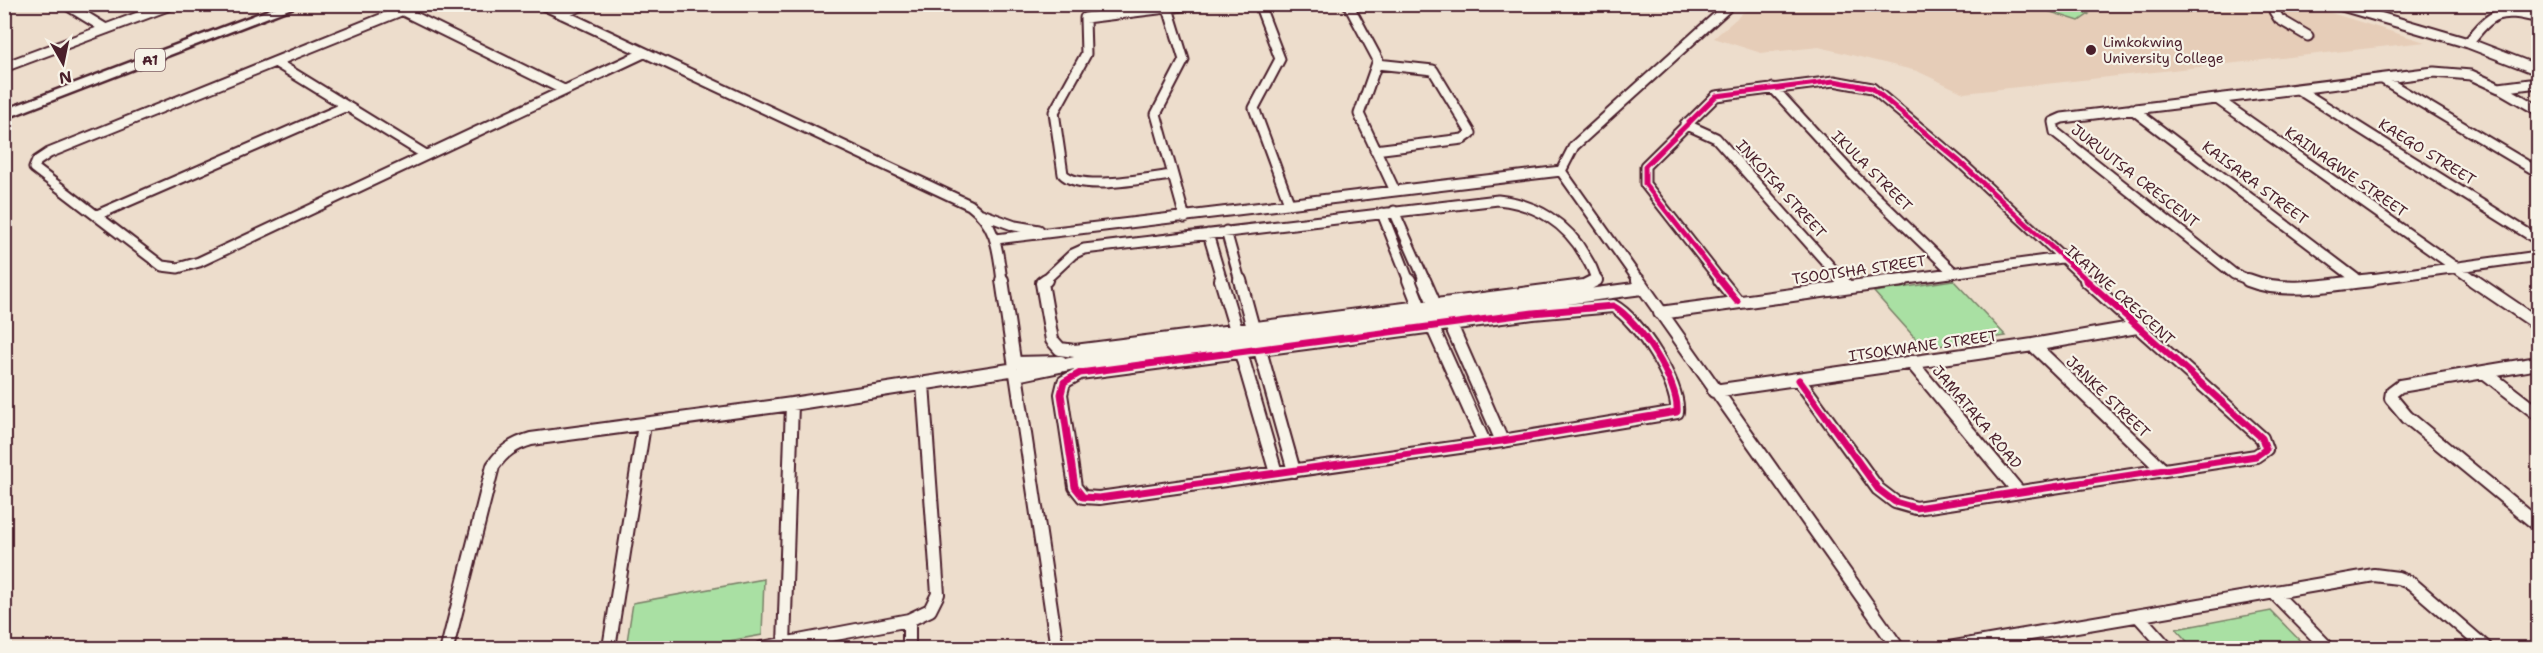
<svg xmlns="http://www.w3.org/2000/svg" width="2543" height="653" viewBox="0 0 2543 653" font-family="'Shantell Sans',sans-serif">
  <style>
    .built { fill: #e6cdb8 }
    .green { fill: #a9e0a3; stroke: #7a8067; stroke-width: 1.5 }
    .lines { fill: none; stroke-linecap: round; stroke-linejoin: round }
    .minor-far1-casing { stroke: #4a1f2b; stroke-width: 13 }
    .minor-casing { stroke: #4a1f2b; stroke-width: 16 }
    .trunk-casing { stroke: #4a1f2b; stroke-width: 5 }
    .minor-far1 { stroke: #f7f3e8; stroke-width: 9 }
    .minor { stroke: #f7f3e8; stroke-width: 12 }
    .trunk { fill: #f7f3e8; fill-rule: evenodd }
    .cycleway-far1-casing { stroke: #f7f3e8; stroke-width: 8 }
    .cycleway-casing { stroke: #f7f3e8; stroke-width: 10 }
    .cycleway-far1 { stroke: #d6006c; stroke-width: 5 }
    .cycleway { stroke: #d6006c; stroke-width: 7 }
    .poi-dot { fill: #4a1f2b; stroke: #f7f3e8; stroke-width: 2 }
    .labels { text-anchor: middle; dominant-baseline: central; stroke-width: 4.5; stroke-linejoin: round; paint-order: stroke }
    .far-poi-label { font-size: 14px; fill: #4a1f2b; stroke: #f7f3e8; text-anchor: start }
    .shield { fill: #f7f3e8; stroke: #7e5f64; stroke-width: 1.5 }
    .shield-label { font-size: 14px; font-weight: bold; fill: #4a1f2b }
    .street-label { font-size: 15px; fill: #4a1f2b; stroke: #f7f3e8 }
  </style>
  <rect width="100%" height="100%" fill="#edddcc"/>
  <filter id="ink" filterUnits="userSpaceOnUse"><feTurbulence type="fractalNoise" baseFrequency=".0167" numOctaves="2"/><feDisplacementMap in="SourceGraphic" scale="12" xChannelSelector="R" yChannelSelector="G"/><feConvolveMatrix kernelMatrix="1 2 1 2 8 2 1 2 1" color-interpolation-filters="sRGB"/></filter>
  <g filter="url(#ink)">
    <!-- built -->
    <path class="built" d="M2302 4 2425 42 1964 93 1917 71 1819 47 1761 53 1714 38 1752 5Z"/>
    <!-- green -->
    <path class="green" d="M2046 5H2060L2089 14 2079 21 2041 9Z
      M1953 280 2006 336 1924 348 1874 292Z
      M764 579 762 635 690 648H626L633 603Z
      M2271 611 2307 648H2193L2176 629Z"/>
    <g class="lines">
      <defs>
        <path id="minor-far1" d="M65 4 106 29
          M418 4 49 153 37 161 34 168 162 266 178 268 199 262 644 53
          M541 4 970 205C997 225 998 251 1002 281
          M1259 4 1280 59 1254 108 1289 203
          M1348 4 1378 60 1359 114 1395 191
          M2276 4 2274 11 2279 19 2308 36
          M2335 4 2468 43 2538 70
          M1168 8 1184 60 1156 114 1185 218
          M403 11 564 90
          M562 14 585 4
          M2468 43C2492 12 2500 8 2538 18
          M275 62 426 155
          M4 67 173 4
          M2384 80 2538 172
          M1773 88 1854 176 1953 272
          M2500 88 2538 110
          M2299 90 2538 240
          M2217 99 2475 281
          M2132 109 2359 281
          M1685 124 1716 138 1843 281
          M1375 150 1463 139 1471 133 1433 70 1377 64
          M1172 175C1147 178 1080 192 1063 174L1054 112 1086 54 1085 18 1199 4
          M1394 211 1425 281
          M1382 213 1409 281
          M982 214 1015 226 1039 230
          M97 215 347 106
          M1226 231 1240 281
          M1208 234 1222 281
          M996 239 1561 171
          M1044 281 1073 254 1084 249 1498 200C1536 204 1567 223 1585 256 1590 264 1595 272 1596 281
          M1639 281 1561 171 1574 146 1731 4
          M1721 281 1645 184V166L1716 96 1834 81 1872 88 1960 162 2088 281
          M1892 281 2061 258
          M2252 281 2234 274 2055 132 2053 122 2062 118 2434 72 2471 75 2499 88 2538 83
          M2357 281 2538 256"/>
        <path id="minor" d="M1002 280 1057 648
          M1046 280 1042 283 1052 340 1060 349 1075 351 1584 286 1596 280
          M1221 280 1236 330
          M1240 280 1253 328
          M1409 280 1420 308
          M1424 280 1435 305
          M1638 280 1898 648
          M1720 280 1737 301
          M1841 280 1847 286
          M2248 280C2285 295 2333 284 2372 280
          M2473 280 2538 324
          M1613 306C1638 319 1680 384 1677 412L1502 441 1099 498 1083 497 1075 487 1061 394 1064 382 1080 373 1533 313Z
          M1660 313 1903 280
          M1451 325 1502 441
          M1433 328 1484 442
          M2033 345 2162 469
          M1260 350 1294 471
          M1241 353 1276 473
          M1911 362 2019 492
          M1015 363 1061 362
          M2538 363 2400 386 2392 392 2391 398 2407 417 2538 525
          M2484 372 2538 414
          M1017 375 1079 362 1642 288
          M1799 380 1878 489 1895 502 1916 508 2256 456 2266 449 2262 438 2086 280
          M1714 391 2033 345 2137 327
          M2274 593 2328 648
          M2140 618 2167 648
          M909 620V648
          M2008 638 2016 648
          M784 645 792 404
          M447 648 493 466C503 451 514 444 531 439L792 404 1016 369
          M609 648 644 425
          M762 648 909 620 930 610 938 594 923 384
          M1949 648 2374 575 2398 578 2411 583 2486 648"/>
        <path id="trunk" d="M284 4H302L4 119V110Z"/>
      </defs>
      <!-- minor-far1 casing -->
      <use href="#minor-far1" class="minor-far1-casing"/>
      <!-- minor casing -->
      <use href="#minor" class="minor-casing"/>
      <!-- trunk casing -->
      <use href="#trunk" class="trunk-casing"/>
      <!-- minor-far1 -->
      <use href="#minor-far1" class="minor-far1"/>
      <!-- minor -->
      <use href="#minor" class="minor"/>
      <!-- trunk -->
      <use href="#trunk" class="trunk"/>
      <defs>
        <path id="cycleway-far1" d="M1721 281 1645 184V166L1716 96 1834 81 1872 88 1960 162 2088 281"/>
        <path id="cycleway" d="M1720 280 1737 301
          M1613 306C1638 319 1680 384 1677 412L1502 441 1099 498 1083 497 1075 487 1061 394 1064 382 1080 373 1533 313Z
          M1799 380 1878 489 1895 502 1916 508 2256 456 2266 449 2262 438 2086 280"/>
      </defs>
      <!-- cycleway-far1 casing -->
      <use href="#cycleway-far1" class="cycleway-far1-casing"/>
      <!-- cycleway casing -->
      <use href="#cycleway" class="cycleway-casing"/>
      <!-- cycleway-far1 -->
      <use href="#cycleway-far1" class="cycleway-far1"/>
      <!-- cycleway -->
      <use href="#cycleway" class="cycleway"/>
    </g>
  </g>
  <!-- markers -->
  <circle class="poi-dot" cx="2091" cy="50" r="6"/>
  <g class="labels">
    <!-- far-poi labels -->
    <g class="far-poi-label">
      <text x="2103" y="42">Limkokwing<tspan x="2103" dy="16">University College</tspan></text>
    </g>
    <!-- shield labels -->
    <rect class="shield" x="135" y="49" width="30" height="22" rx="4.5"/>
    <g class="shield-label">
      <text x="150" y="60">A1</text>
    </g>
    <!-- street labels -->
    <g class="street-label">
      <text transform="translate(2427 152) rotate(32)">KAEGO STREET</text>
      <text transform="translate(1872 171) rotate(45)">IKULA STREET</text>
      <text transform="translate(2346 172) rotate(35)">KAINAGWE STREET</text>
      <text transform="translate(2135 176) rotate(38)">JURUUTSA CRESCENT</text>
      <text transform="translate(2255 183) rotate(37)">KAISARA STREET</text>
      <text transform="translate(1781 189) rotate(48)">INKOTSA STREET</text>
      <text transform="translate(1859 270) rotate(-8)">TSOOTSHA STREET</text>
      <text transform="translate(2120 295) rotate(42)">IKATWE CRESCENT</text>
      <text transform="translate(1923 346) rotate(-8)">ITSOKWANE STREET</text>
      <text transform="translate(2108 397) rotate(44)">JANKE STREET</text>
      <text transform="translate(1977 417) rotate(50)">JAMATAKA ROAD</text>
    </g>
  </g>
  <!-- margin -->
  <rect width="2543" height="653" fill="none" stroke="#f7f3e8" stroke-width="24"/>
  <rect x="12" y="12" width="2519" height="629" fill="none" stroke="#4a1f2b" stroke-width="2" filter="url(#ink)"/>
  <!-- north arrow -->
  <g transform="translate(63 63) rotate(171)" stroke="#f7f3e8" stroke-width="4.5" paint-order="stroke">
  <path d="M0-4.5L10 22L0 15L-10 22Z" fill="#4a1f2b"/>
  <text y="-9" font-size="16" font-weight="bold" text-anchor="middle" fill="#4a1f2b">N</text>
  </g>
</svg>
